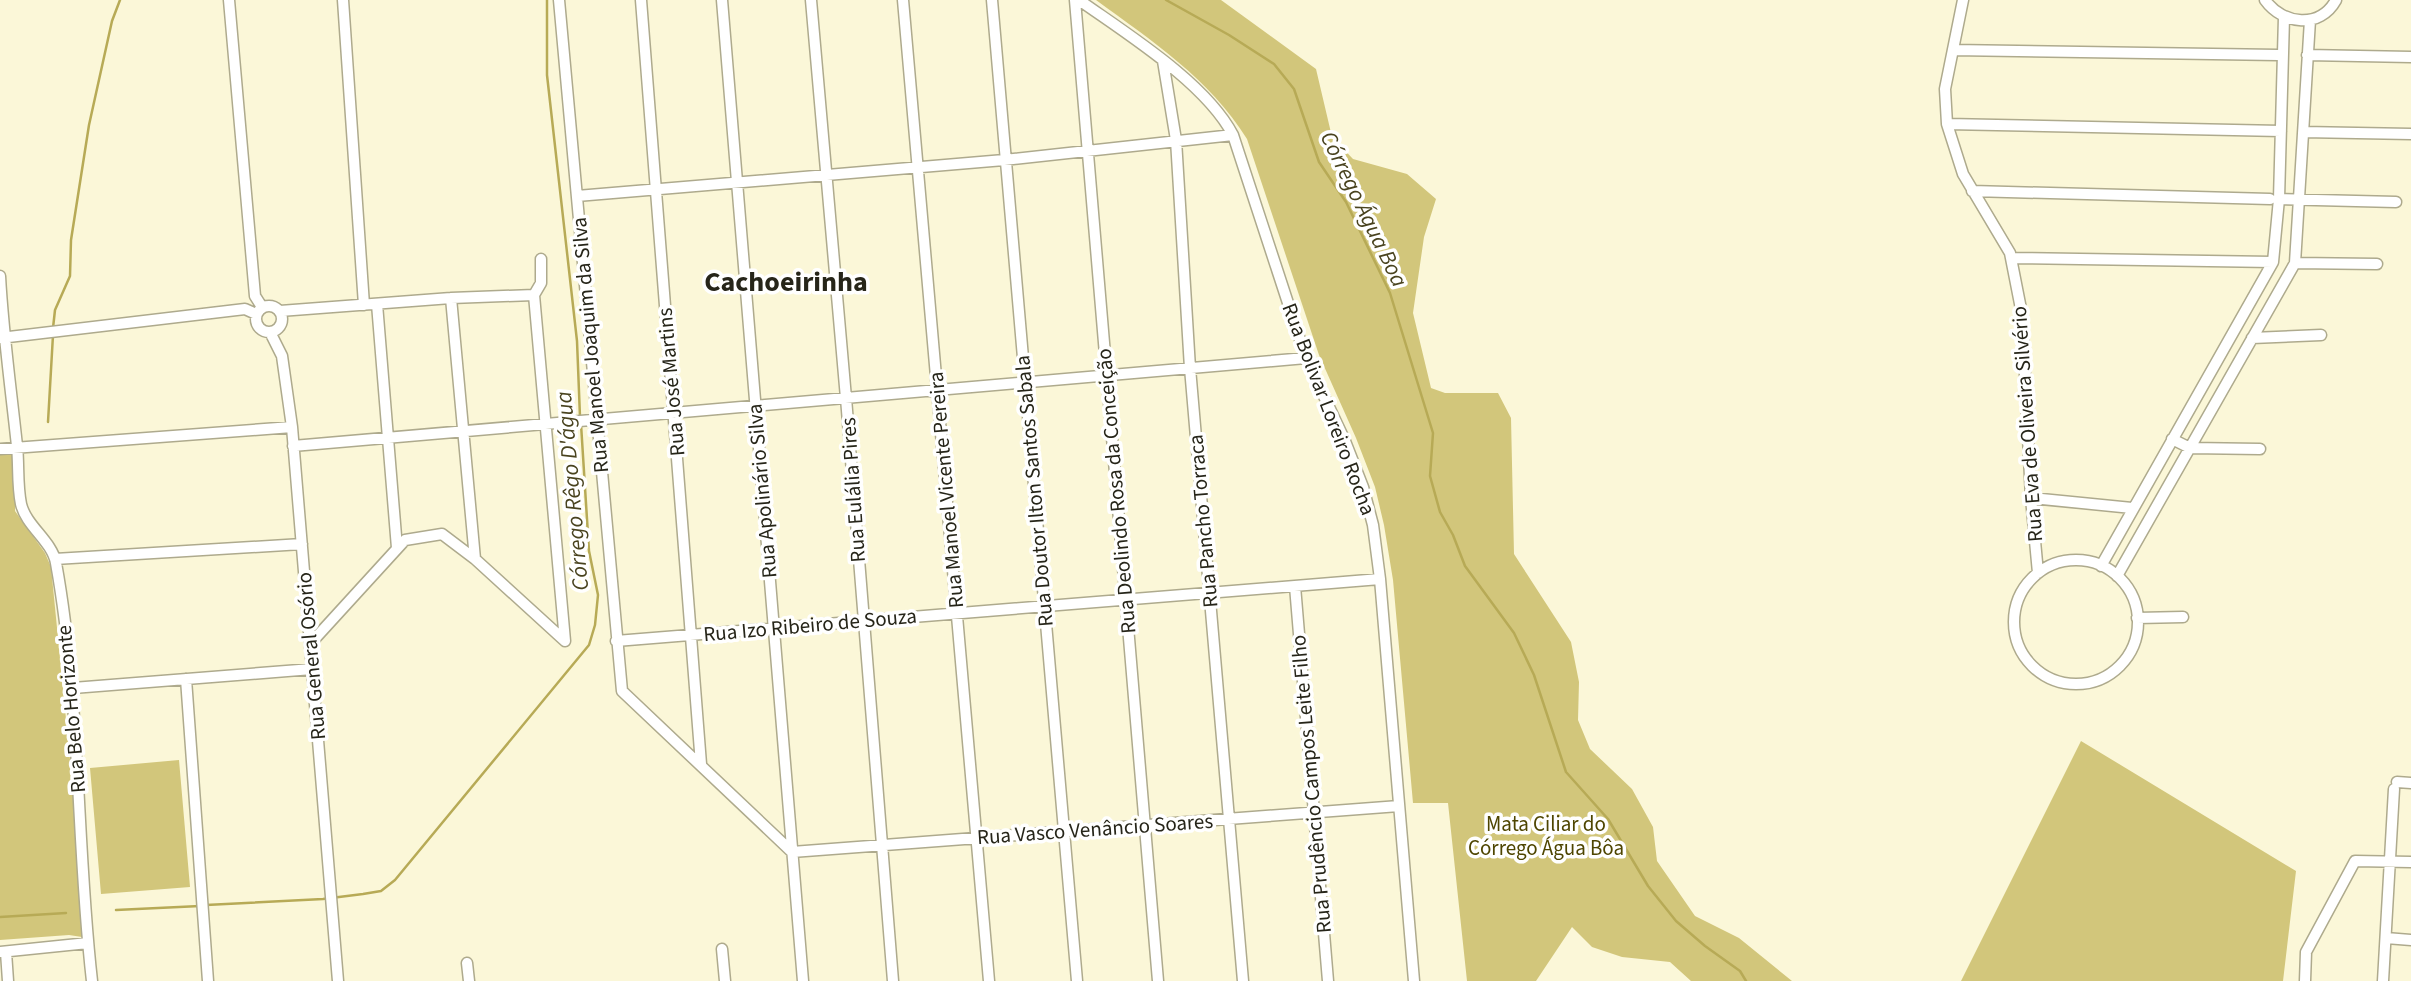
<svg xmlns="http://www.w3.org/2000/svg" width="2411" height="981" viewBox="0 0 2411 981" font-family="'Source Sans 3',sans-serif">
  <style>
    .green { fill: #d2c67b }
    .lines { fill: none; stroke-linecap: round; stroke-linejoin: round }
    .stream { stroke: #b7aa56; stroke-width: 2.5 }
    .street-casing { stroke: #aeaa8d; stroke-width: 13 }
    .street { stroke: #fff; stroke-width: 10 }
    .labels { text-anchor: middle; dominant-baseline: central; stroke-width: 7; stroke-linejoin: round; paint-order: stroke }
    .street-label { font-size: 21px; fill: #262519; stroke: #fff }
    .park-label { font-size: 21px; fill: #4e4500; stroke: #fff }
    .water-label { font-size: 23px; font-style: italic; fill: #49431f; stroke: #fff }
    .district-label { font-size: 28px; font-weight: bold; fill: #262519; stroke: #fff }
  </style>
  <rect width="100%" height="100%" fill="#fbf7d8"/>
  <!-- green -->
  <path class="green" d="M1096 0H1221L1316 69 1332 137 1353 159 1407 174 1436 199 1424 237 1413 313 1431 388 1445 393H1498L1511 418 1514 554 1571 642 1579 682 1578 720 1590 749 1632 789 1653 827 1657 861 1695 916 1739 938 1792 981H1691L1670 962 1622 957 1592 947 1572 927 1536 981H1467L1448 803H1413L1393 580 1384 525 1375 487 1356 438 1319 355 1247 139C1210 79 1152 41 1096 0Z
    M15 450V511L45 553 51 567 80 861 82 937 69 935 0 940V451Z
    M2081 741 2296 871 2283 981H1961Z
    M179 760 190 887 101 894 90 768Z"/>
  <g class="lines">
    <!-- stream -->
    <path class="stream" d="M547 0V75L577 341 580 417
      M1166 0 1229 35 1274 64 1294 89 1319 162 1346 202 1390 293 1433 433 1430 476 1440 512 1453 535 1465 566 1514 633 1534 675 1566 772 1608 819 1648 886 1676 921 1705 946 1740 971 1746 981
      M53 328 55 310 70 276 71 240 89 125 112 21 120 0
      M48 422 53 335
      M206 905 323 899 363 894 381 891 395 880 589 645 595 625 598 595 589 551 581 424
      M116 910 200 906
      M0 917 66 913"/>
    <defs>
      <path id="street" d="M229 0 255 296 262 307
        M343 0 364 305
        M559 0 622 691 792 852 1399 806
        M641 0 701 764
        M722 0 803 981
        M811 0 846 398 893 981
        M903 0 989 981
        M992 0 1077 981
        M1075 0 1158 981
        M1079 0C1127 34 1206 83 1233 135L1306 358 1345 441 1363 487 1373 525 1380 579 1414 981
        M1963 0 1945 89 1947 124 1963 174 2010 253 2022 314 2031 498 2038 573
        M2265 0C2283 25 2320 29 2336 0
        M1953 50 2278 55
        M2307 55 2411 57
        M1163 61 1176 140 1190 368 1243 981
        M1947 124 2281 131
        M2303 132 2411 134
        M1972 191 2270 199
        M577 196 1004 160 1233 135
        M2279 199 2396 202
        M2011 258 2273 262
        M2295 263 2377 264
        M0 276C3 333 11 389 17 446 19 465 17 485 21 504 26 526 52 541 56 563 81 701 76 842 92 981
        M534 295 565 641
        M534 295 541 283V259
        M451 298 475 559
        M377 304 397 548
        M256 319a13 13 0 1 1 26 0a13 13 0 1 1-26 0Z
        M280 311 451 298 534 295
        M271 334 282 356 292 427 338 981
        M0 338 245 309 256 314
        M2252 338 2321 335
        M2172 439 2190 448 2260 449
        M293 446 1306 358
        M0 449 292 427
        M2031 498 2132 508
        M55 559 302 544
        M2014 622a62 62 0 1 1 124 0a62 62 0 1 1-124 0Z
        M2101 566 2273 262 2279 199 2284 17
        M2117 576 2295 263 2310 20
        M1295 586 1328 981
        M2137 618 2183 617
        M616 641 1380 579
        M310 644 405 540 442 534 475 559 565 641
        M186 679 208 981
        M73 688 312 669
        M2397 782 2411 783
        M2386 938 2411 940
        M722 949 725 981
        M0 952 88 943
        M6 952 8 981
        M467 963 469 981
        M2305 981 2306 952 2355 861 2411 862
        M2383 981 2394 789"/>
    </defs>
    <!-- street casing -->
    <use href="#street" class="street-casing"/>
    <!-- street -->
    <use href="#street" class="street"/>
  </g>
  <g class="labels">
    <!-- street labels -->
    <g class="street-label">
      <text transform="translate(590 345) rotate(-95)">Rua Manoel Joaquim da Silva</text>
      <text transform="translate(671 382) rotate(-95)">Rua José Martins</text>
      <text transform="translate(1329 409) rotate(69)">Rua Bolivar Loreiro Rocha</text>
      <text transform="translate(2027 424) rotate(-94)">Rua Eva de Oliveira Silvério</text>
      <text transform="translate(853 490) rotate(-94)">Rua Eulália Pires</text>
      <text transform="translate(946 490) rotate(-95)">Rua Manoel Vicente Pereira</text>
      <text transform="translate(762 491) rotate(-95)">Rua Apolinário Silva</text>
      <text transform="translate(1034 491) rotate(-95)">Rua Doutor Ilton Santos Sabala</text>
      <text transform="translate(1116 491) rotate(-95)">Rua Deolindo Rosa da Conceição</text>
      <text transform="translate(1203 521) rotate(-95)">Rua Pancho Torraca</text>
      <text transform="translate(810 625) rotate(-5)">Rua Izo Ribeiro de Souza</text>
      <text transform="translate(311 656) rotate(-95)">Rua General Osório</text>
      <text transform="translate(71 709) rotate(-95)">Rua Belo Horizonte</text>
      <text transform="translate(1311 784) rotate(-95)">Rua Prudêncio Campos Leite Filho</text>
      <text transform="translate(1095 829) rotate(-4)">Rua Vasco Venâncio Soares</text>
    </g>
    <!-- park labels -->
    <g class="park-label">
      <text x="1546" y="824">Mata Ciliar do<tspan x="1546" dy="24">Córrego Água Bôa</tspan></text>
    </g>
    <!-- water labels -->
    <g class="water-label">
      <text transform="translate(1364 209) rotate(64)">Córrego Água Boa</text>
      <text transform="translate(572 491) rotate(-95)">Córrego Rêgo D'água</text>
    </g>
    <!-- district labels -->
    <g class="district-label">
      <text x="786" y="282">Cachoeirinha</text>
    </g>
  </g>
</svg>
